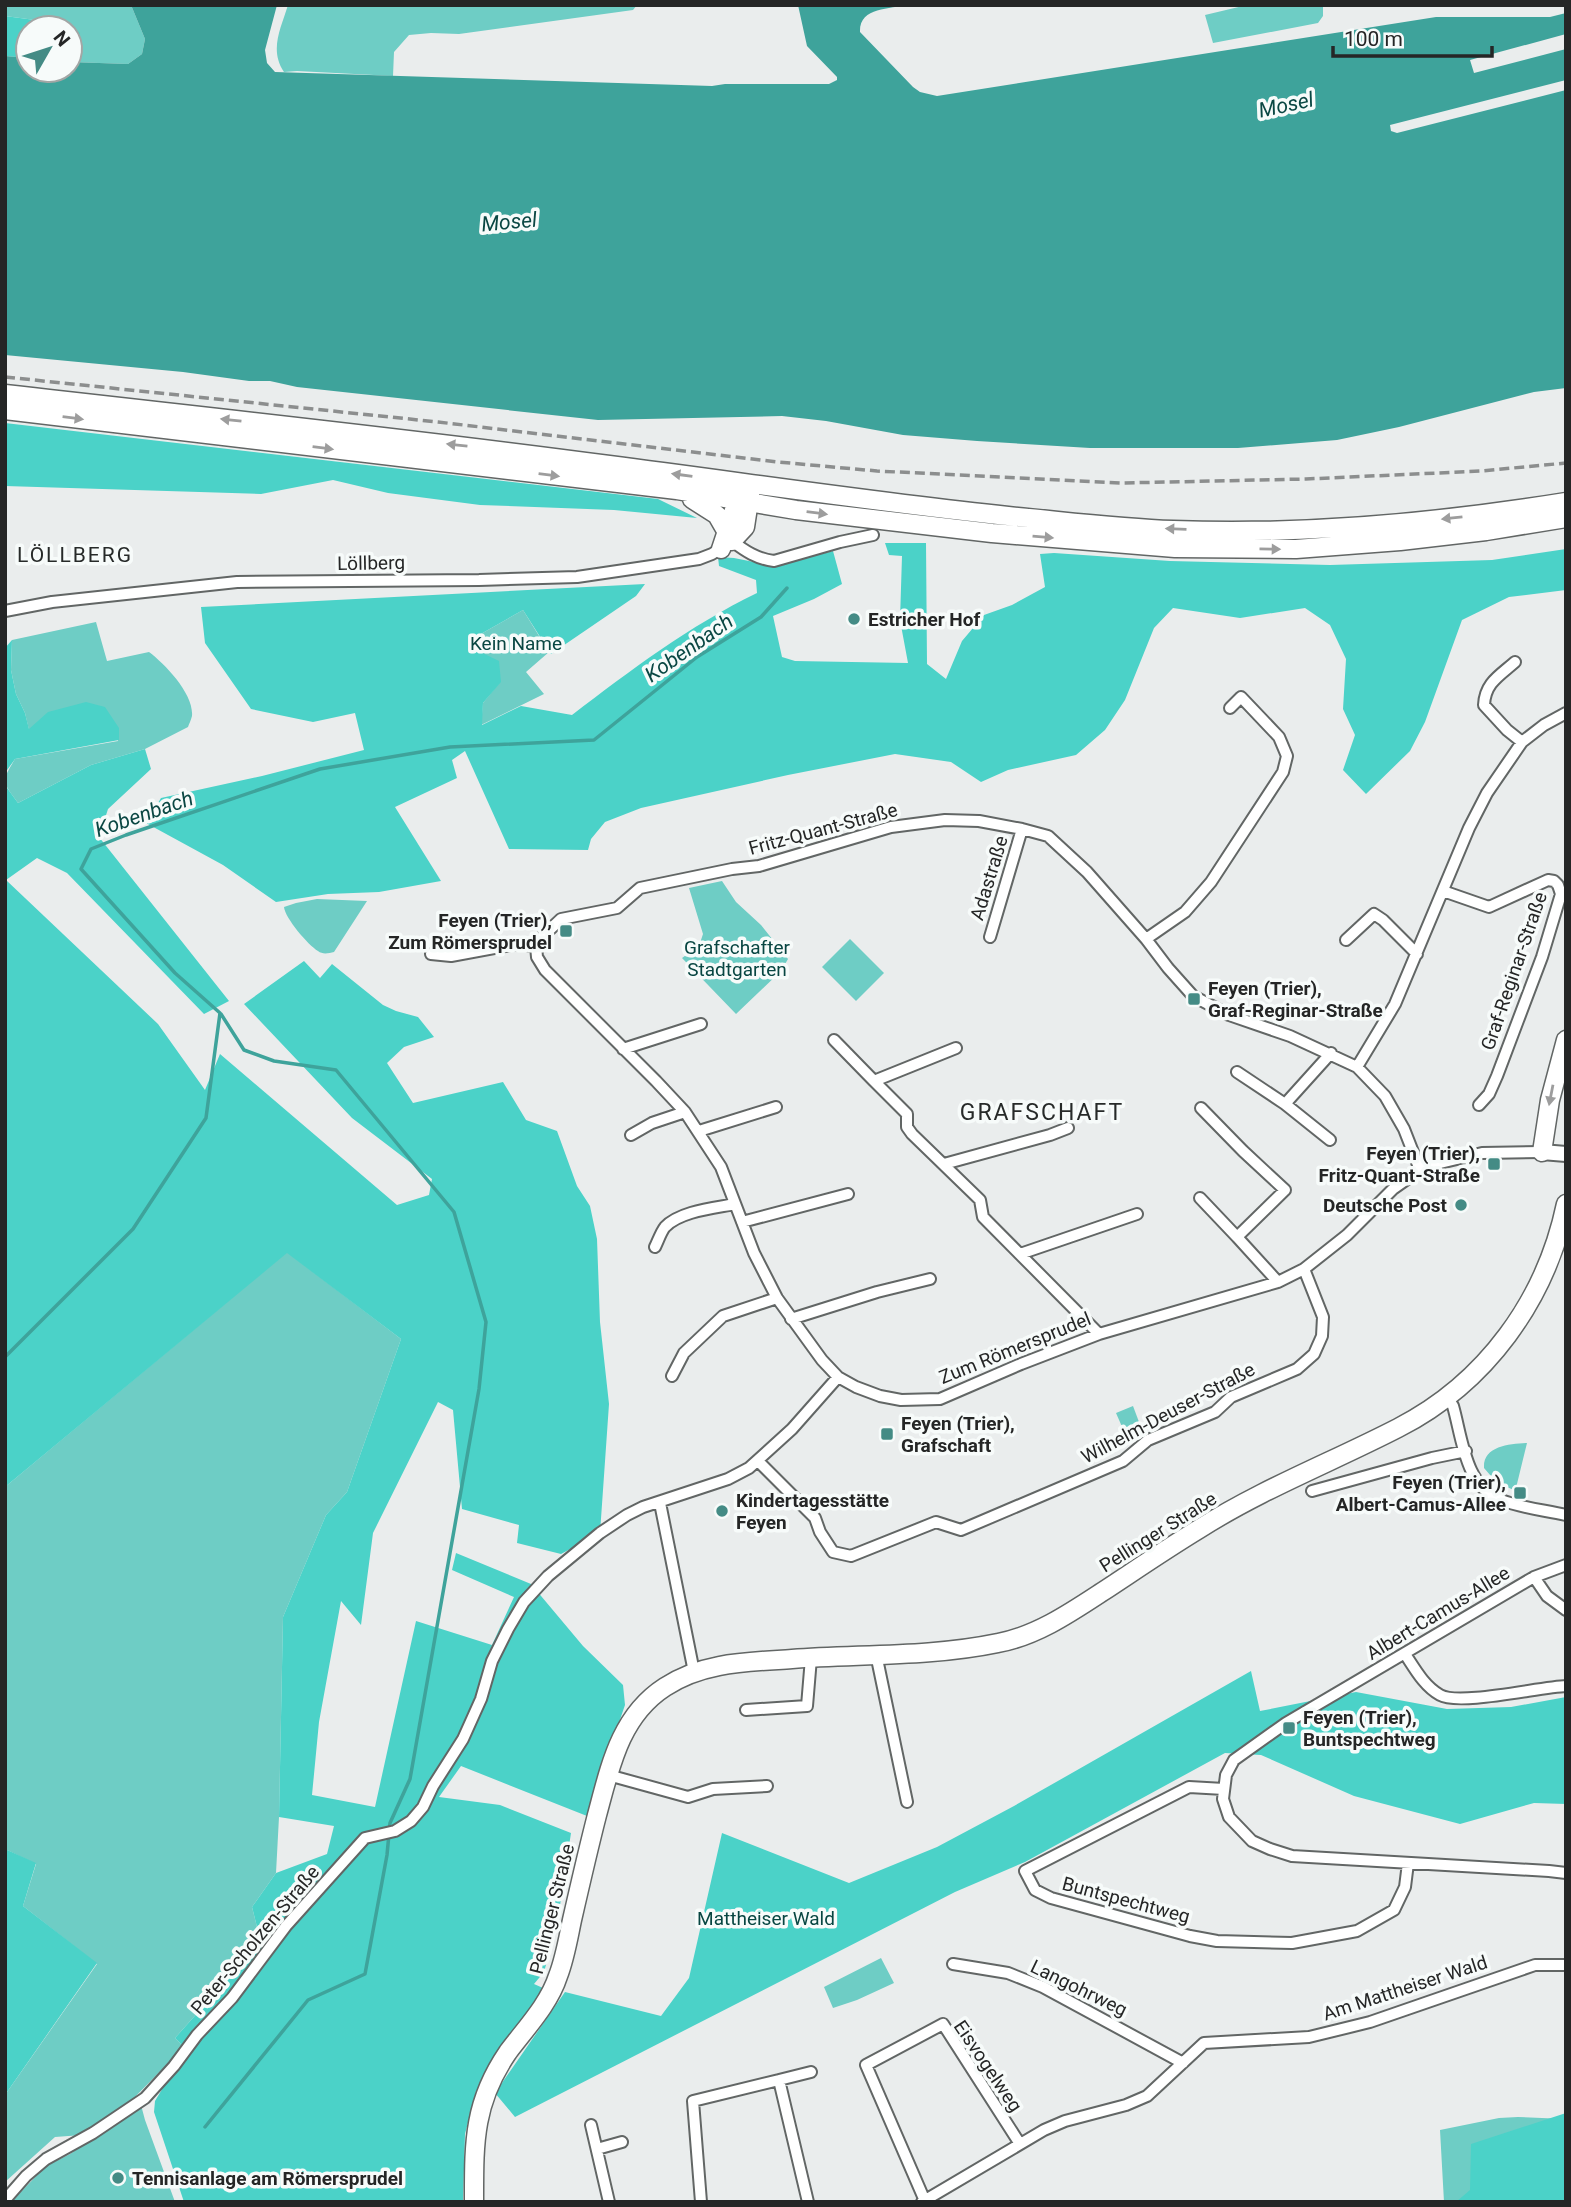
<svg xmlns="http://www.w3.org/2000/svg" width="1571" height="2207" viewBox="0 0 1571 2207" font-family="Roboto,sans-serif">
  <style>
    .green { fill: #6ecdc5 }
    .forest { fill: #4bd2c8 }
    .water { fill: #3ea39b }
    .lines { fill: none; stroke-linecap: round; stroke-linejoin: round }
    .stream { stroke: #3ea39b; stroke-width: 3.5 }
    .minor-casing { stroke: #626665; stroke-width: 14 }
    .tertiary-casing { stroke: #626665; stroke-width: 18 }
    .primary-casing { stroke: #626665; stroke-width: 21 }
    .minor { stroke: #fff; stroke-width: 10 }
    .tertiary { stroke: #fff; stroke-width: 14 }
    .primary { stroke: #fff; stroke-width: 18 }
    .rail { stroke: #8c8e8e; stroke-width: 3.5; stroke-dasharray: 10 5; stroke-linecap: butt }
    .oneway { fill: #9d9d9d }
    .poi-dot { fill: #448b85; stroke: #f7fbfa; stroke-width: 2.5 }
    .labels { text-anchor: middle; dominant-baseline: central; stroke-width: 7; stroke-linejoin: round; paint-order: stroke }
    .street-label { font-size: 19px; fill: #252626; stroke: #f7fbfa }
    .poi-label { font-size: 19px; font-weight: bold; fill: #252626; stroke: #f7fbfa; text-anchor: start }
    .park-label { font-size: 19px; fill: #084642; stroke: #f7fbfa }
    .water-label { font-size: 21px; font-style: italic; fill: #0a4743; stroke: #f7fbfa }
    .neighbourhood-label { font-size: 21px; letter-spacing: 2px; fill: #272a29; stroke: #f7fbfa }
    .quarter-label { font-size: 23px; letter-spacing: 2px; fill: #272a29; stroke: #f7fbfa }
  </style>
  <rect width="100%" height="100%" fill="#eaeded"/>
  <!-- green -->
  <path class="green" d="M5 5H131L145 39 142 54 128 64 70 62V54L76 52 80 34 66 21 50 22 5 16Z
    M288 5H637L633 10 459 34 431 33 409 35 394 52 393 76 297 71 284 72C269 50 281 28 288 5Z
    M1247 5H1323V16L1318 23 1213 43 1205 15Z
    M523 610 549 652 526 672 544 694 481 725 483 703 500 682 470 647 472 639Z
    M96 622 107 661 149 652C165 664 194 694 192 716 191 720 189 724 188 727L145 749 91 765 18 803C2 781 1 782 15 759L118 741 119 728 29 730 25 713 16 694 11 670 12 640Z
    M722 881 736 902 761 925 788 959 781 971 736 1014 682 958 699 946 703 934 689 888Z
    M317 899 367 901 334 952C329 953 323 955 318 951 308 945 285 918 284 907L296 903Z
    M850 939 884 973 856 1001 822 967Z
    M287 1252 401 1339 347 1492 326 1515 283 1617 279 1817 276 1873 252 1907 258 1931 234 1972 175 2038 184 2047 129 2103 128 2102 82 2135 55 2137 5 2182V2095L97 1964 23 1906 36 1864 5 1849V1487Z
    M1133 1406 1139 1422 1123 1429 1116 1413Z
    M1527 1443 1516 1488 1514 1490 1497 1483 1484 1468C1483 1446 1509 1444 1527 1443Z
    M881 1958 894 1983 857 2000 833 2008 824 1987Z
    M141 2105 145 2120 175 2202H11L46 2166 70 2154Z
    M1518 2117 1566 2119V2202H1444L1440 2130 1499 2118Z"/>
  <!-- forest -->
  <path class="forest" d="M5 16 50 22 66 21 80 33 79 47 76 53 70 54V28H28V58L5 56Z
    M5 423 658 499 697 518 614 510 480 505 388 493 333 480 261 494 5 486Z
    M885 543H926L927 664 946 679 962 641 984 615 1012 605 1045 587 1040 554 1054 553 1170 561 1330 565 1492 560 1566 549V590L1509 597 1462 620 1425 722 1410 751 1366 794 1343 770 1355 735 1343 709 1346 659 1330 625 1305 608 1240 618 1173 608 1154 628 1125 700 1105 730 1076 755 1008 770 981 782 951 762 895 754 788 775 641 808 605 822 591 839 588 850 509 849 465 751 452 760 457 778 395 807 441 881 379 892 328 894 276 902 223 865 146 823 161 798 262 776 364 750 355 713 313 722 251 709 205 643 201 607 645 584 636 596 551 654 523 610 472 639 470 647 499 661 501 682 483 703 482 725 521 706 572 715C631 670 689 626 757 593L756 580 719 566 718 557 734 558 774 566 833 551 842 584 814 599 773 616 782 657 795 661 908 663 900 620 902 556 889 555Z
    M12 640 11 670 16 694 25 713 29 729 48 712 86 702 105 707 119 728V740L15 759 5 773V648Z
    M145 749 151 769 108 809 99 837 229 1001 204 1014 67 873 37 858 6 880 158 1024 205 1090 220 1054 397 1205 429 1195 432 1179 352 1118 244 1004 304 961 320 978 332 964 383 1005 396 1011 418 1017 434 1037 404 1047 387 1063 413 1103 503 1082 526 1120 557 1131 577 1186 590 1206 597 1239 600 1322 609 1404 600 1533 561 1554 517 1543 519 1525 462 1509 453 1410 438 1402 373 1533 361 1625 341 1601 319 1722 312 1795 375 1807 416 1621 492 1645 514 1597 452 1570 456 1553 531 1584 583 1646 623 1685 625 1705 587 1816 461 1766 439 1797 500 1805 571 1833 557 1925 544 1972 534 1984 543 1988 476 2091 465 2134 463 2202H184L154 2112 155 2101 164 2086 191 2054 175 2038 234 1972 258 1931 252 1907 276 1873 327 1854 334 1826 279 1817 283 1617 326 1515 347 1492 401 1339 287 1253 5 1487V785L18 803 91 765Z
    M1251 1671 1260 1711 1356 1692 1447 1709 1511 1707 1566 1697V1804L1534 1803 1460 1824 1354 1796 1261 1755 1225 1753 1025 1862 955 1892 515 2117 495 2093 565 1992 661 2016 689 1978 722 1833 849 1883 937 1847 1014 1806Z
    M5 1849 36 1863 23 1906 97 1963 5 2095Z
    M1566 2113V2202H1456L1470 2190 1471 2144Z"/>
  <!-- water -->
  <path class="water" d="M131 5H277L265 50 267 63 275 72 712 86 725 84H829L837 80V77L807 46 798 5H908C890 9 859 7 860 32L913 87 920 92 937 96 1436 17H1550L1566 13V34L1470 60 1474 73 1566 49V80L1390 125 1391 131 1397 133 1566 90V388L1534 392 1399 427 1337 440 1238 448H1090L977 441 903 435 826 421 782 416 598 420 297 387 270 381H249L183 372 5 355V56L28 58V70H70V62L128 64 142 54 145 39Z"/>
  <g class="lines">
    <!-- stream -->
    <path class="stream" d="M5 1357 133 1229 206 1118 220 1013 175 973 81 869 91 849 126 835 320 769 450 747 594 740 697 657 761 617 787 588
      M205 2127 308 2000 365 1974 387 1855 390 1823 410 1779 479 1389 486 1322 454 1212 336 1070 274 1061 244 1050 221 1014"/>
    <defs>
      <path id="minor" d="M5 611 52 602 237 582 479 580 577 577 699 559 712 554 732 541C745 551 757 559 774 561L840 542 873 535
        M1515 662C1499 676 1485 683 1484 705L1507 730 1522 742
        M1443 891 1489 907 1548 880 1554 881 1558 885 1561 894 1542 957 1497 1076 1489 1094 1479 1105
        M990 937 1022 829
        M1146 939 1185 912 1211 882 1283 772 1287 756 1279 737 1241 697 1230 708
        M1346 940 1374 914 1383 920 1417 954
        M536 946 537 957 545 970 656 1081 685 1112 721 1167 754 1253 777 1298 822 1360 838 1377 856 1387 880 1396 901 1400 940 1399 1021 1364 1099 1334 1278 1282 1304 1269 1347 1235 1393 1189 1420 1170 1436 1164 1482 1153 1542 1152
        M536 946 543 936 561 919 617 908 640 888 732 869 759 866 891 827 945 820 979 821 1022 829 1048 836 1087 872 1146 939 1168 968 1193 996 1229 1015 1290 1036 1357 1067 1385 1096 1404 1129 1420 1170
        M431 954 451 956 516 944 536 946
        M834 1040 874 1081
        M956 1048 874 1081 907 1114V1127L912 1134 980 1200 983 1217 1099 1334
        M623 1049 701 1024
        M1357 1067 1395 1004 1469 828 1487 793 1522 742 1544 725 1566 713
        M1237 1072 1285 1104 1330 1140
        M1285 1104 1331 1053
        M1201 1108 1243 1151 1285 1190 1237 1237 1278 1282
        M699 1131 776 1107
        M631 1135 652 1123 685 1112
        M944 1164 1050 1135 1068 1128
        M1200 1198 1237 1237
        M742 1222 848 1194
        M655 1247C658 1241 661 1232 665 1227 680 1211 715 1208 735 1204
        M1020 1254 1137 1214
        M791 1319 877 1292 930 1279
        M672 1376 684 1353 723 1316 777 1298
        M1447 1397 1453 1406C1462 1437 1465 1487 1501 1500 1522 1508 1544 1510 1566 1515
        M758 1461 815 1518 820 1532 833 1552 851 1556 936 1522 961 1530 1123 1461 1148 1440 1215 1412 1231 1397 1297 1369 1314 1354 1322 1336 1323 1317 1304 1269
        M1312 1491 1432 1458 1466 1451
        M660 1503 694 1672
        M1566 1565 1534 1577 1286 1723 1234 1760 1226 1775 1223 1799 1229 1817 1252 1841 1270 1849 1292 1856 1549 1871 1566 1873
        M1534 1577 1547 1596 1566 1610
        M876 1654 907 1802
        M1405 1654C1415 1669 1424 1686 1440 1695 1459 1706 1540 1687 1566 1686
        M746 1710 807 1706 811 1658
        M608 1775 688 1797 713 1789 767 1786
        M1224 1789 1189 1787 1025 1871 1035 1890 1051 1898 1190 1936 1217 1941 1292 1943 1357 1931 1394 1910 1405 1887 1408 1863
        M953 1964 1008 1973 1043 1987 1183 2063
        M779 2080 811 2072
        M591 2125 609 2202
        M597 2149 622 2142
        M5 2200 26 2176 46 2159 93 2133 145 2098 174 2066 197 2035 232 1998 286 1926 365 1838 395 1831 411 1821 423 1807 433 1786 463 1739 481 1699 492 1661 508 1629 524 1602 548 1576 600 1533 627 1515 643 1507 728 1479 749 1468 792 1429 838 1377
        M925 2201 866 2065 943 2024 1020 2144
        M701 2202 693 2101 779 2080 808 2202
        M922 2202 1044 2130 1065 2121 1126 2105 1147 2096 1204 2043 1309 2037 1370 2022 1535 1965H1566"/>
      <path id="tertiary" d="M1542 1152 1566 1154"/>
      <path id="primary" d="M5 394C206 417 408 438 609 465 742 482 874 502 1008 516 1063 521 1118 528 1173 530 1305 535 1436 523 1566 502
        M5 410 677 490 796 510 992 533 1175 548 1296 549 1400 541 1486 531 1566 518
        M692 499 717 515 732 541 745 527 750 494
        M721 549 737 501 744 493
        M1542 1152 1550 1100 1566 1040
        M474 2202C474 2143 473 2103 508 2052 526 2028 549 2004 558 1976 565 1958 568 1939 572 1920 580 1885 588 1850 597 1815 610 1767 620 1716 665 1687 703 1662 748 1662 792 1659 860 1654 931 1657 998 1643 1036 1636 1070 1613 1102 1592 1134 1571 1166 1549 1199 1529 1262 1489 1332 1462 1398 1428 1486 1383 1546 1300 1566 1204"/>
    </defs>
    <!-- minor casing -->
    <use href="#minor" class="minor-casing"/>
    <!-- tertiary casing -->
    <use href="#tertiary" class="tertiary-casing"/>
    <!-- primary casing -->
    <use href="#primary" class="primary-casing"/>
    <!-- minor -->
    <use href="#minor" class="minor"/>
    <!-- tertiary -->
    <use href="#tertiary" class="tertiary"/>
    <!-- primary -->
    <use href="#primary" class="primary"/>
    <!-- rail -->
    <path class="rail" d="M5 377 438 422 778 462 877 471 1122 483 1306 479 1481 471 1566 463"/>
  </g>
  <!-- one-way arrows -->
  <defs><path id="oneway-solid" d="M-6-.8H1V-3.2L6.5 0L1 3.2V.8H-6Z" transform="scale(1.75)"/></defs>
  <g class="oneway">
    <use href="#oneway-solid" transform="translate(73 418) rotate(7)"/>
    <use href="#oneway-solid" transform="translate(231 420) rotate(-174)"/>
    <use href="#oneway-solid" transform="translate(457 445) rotate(-174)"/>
    <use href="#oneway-solid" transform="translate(323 448) rotate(7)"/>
    <use href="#oneway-solid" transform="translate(549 475) rotate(7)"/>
    <use href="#oneway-solid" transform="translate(682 475) rotate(-172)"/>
    <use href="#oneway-solid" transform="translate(817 513) rotate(7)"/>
    <use href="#oneway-solid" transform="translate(1452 518) rotate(174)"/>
    <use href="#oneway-solid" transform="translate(1176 529) rotate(-178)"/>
    <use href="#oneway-solid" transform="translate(1043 537) rotate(5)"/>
    <use href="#oneway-solid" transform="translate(1270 549) rotate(1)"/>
    <use href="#oneway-solid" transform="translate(1551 1095) rotate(101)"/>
  </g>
  <!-- markers -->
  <g class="poi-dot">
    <circle cx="854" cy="619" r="7"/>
    <rect x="559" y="924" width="14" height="14" rx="3.5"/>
    <rect x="1187" y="992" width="14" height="14" rx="3.5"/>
    <rect x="1487" y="1157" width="14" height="14" rx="3.5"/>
    <circle cx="1461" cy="1205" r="7"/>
    <rect x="880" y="1427" width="14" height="14" rx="3.5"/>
    <rect x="1513" y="1486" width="14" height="14" rx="3.5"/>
    <circle cx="722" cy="1511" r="7"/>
    <rect x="1282" y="1721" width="14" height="14" rx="3.5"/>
    <circle cx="118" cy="2178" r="7"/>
  </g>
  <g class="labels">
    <!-- street labels -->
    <g class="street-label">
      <text transform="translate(371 563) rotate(-1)">Löllberg</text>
      <text transform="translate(823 829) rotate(-15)">Fritz-Quant-Straße</text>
      <text transform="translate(989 878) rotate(-73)">Adastraße</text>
      <text transform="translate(1514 971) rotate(-71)">Graf-Reginar-Straße</text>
      <text transform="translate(1015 1348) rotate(-22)">Zum Römersprudel</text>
      <text transform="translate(1168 1413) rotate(-28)">Wilhelm-Deuser-Straße</text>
      <text transform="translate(1158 1532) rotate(-32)">Pellinger Straße</text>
      <text transform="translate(1438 1613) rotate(-31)">Albert-Camus-Allee</text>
      <text transform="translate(1126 1900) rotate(15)">Buntspechtweg</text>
      <text transform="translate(552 1909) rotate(-76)">Pellinger Straße</text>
      <text transform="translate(255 1940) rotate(-50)">Peter-Scholzen-Straße</text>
      <text transform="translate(1079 1988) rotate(26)">Langohrweg</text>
      <text transform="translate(1405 1988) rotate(-18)">Am Mattheiser Wald</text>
      <text transform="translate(988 2066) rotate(56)">Eisvogelweg</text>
    </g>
    <!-- poi labels -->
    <g class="poi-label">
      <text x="868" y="619">Estricher Hof</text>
      <text x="552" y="920" text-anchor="end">Feyen (Trier),<tspan x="552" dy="22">Zum Römersprudel</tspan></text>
      <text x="1208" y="988">Feyen (Trier),<tspan x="1208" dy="22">Graf-Reginar-Straße</tspan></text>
      <text x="1480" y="1153" text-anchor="end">Feyen (Trier),<tspan x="1480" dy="22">Fritz-Quant-Straße</tspan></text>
      <text x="1447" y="1205" text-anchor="end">Deutsche Post</text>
      <text x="901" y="1423">Feyen (Trier),<tspan x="901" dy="22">Grafschaft</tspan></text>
      <text x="1506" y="1482" text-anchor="end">Feyen (Trier),<tspan x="1506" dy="22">Albert-Camus-Allee</tspan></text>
      <text x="736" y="1500">Kindertagesstätte<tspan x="736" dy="22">Feyen</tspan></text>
      <text x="1303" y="1717">Feyen (Trier),<tspan x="1303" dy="22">Buntspechtweg</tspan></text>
      <text x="132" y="2178">Tennisanlage am Römersprudel</text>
    </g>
    <!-- park labels -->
    <g class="park-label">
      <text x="516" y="643">Kein Name</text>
      <text x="737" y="947">Grafschafter<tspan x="737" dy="22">Stadtgarten</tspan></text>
      <text x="766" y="1918">Mattheiser Wald</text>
    </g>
    <!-- water labels -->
    <g class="water-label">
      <text transform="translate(1286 105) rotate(-12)">Mosel</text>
      <text transform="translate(509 222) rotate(-5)">Mosel</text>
      <text transform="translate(689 648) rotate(-35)">Kobenbach</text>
      <text transform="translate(144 814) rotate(-19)">Kobenbach</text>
    </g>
    <!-- neighbourhood labels -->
    <g class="neighbourhood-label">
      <text x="75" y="555">LÖLLBERG</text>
    </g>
    <!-- quarter labels -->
    <g class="quarter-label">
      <text x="1042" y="1112">GRAFSCHAFT</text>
    </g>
  </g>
  <!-- border -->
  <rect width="1571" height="2207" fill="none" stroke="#252626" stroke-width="14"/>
  <!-- north arrow -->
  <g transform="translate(49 49) rotate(51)"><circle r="33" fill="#f7fbfa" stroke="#a3a6a5" stroke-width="2"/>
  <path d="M0-5L12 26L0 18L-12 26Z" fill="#448b85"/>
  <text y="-10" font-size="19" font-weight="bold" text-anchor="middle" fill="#252626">N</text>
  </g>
  <!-- scale -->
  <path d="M1333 46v10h159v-10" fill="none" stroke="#252626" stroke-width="3.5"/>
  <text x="1344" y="46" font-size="21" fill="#252626" stroke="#f7fbfa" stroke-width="5" paint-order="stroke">100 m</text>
</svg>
